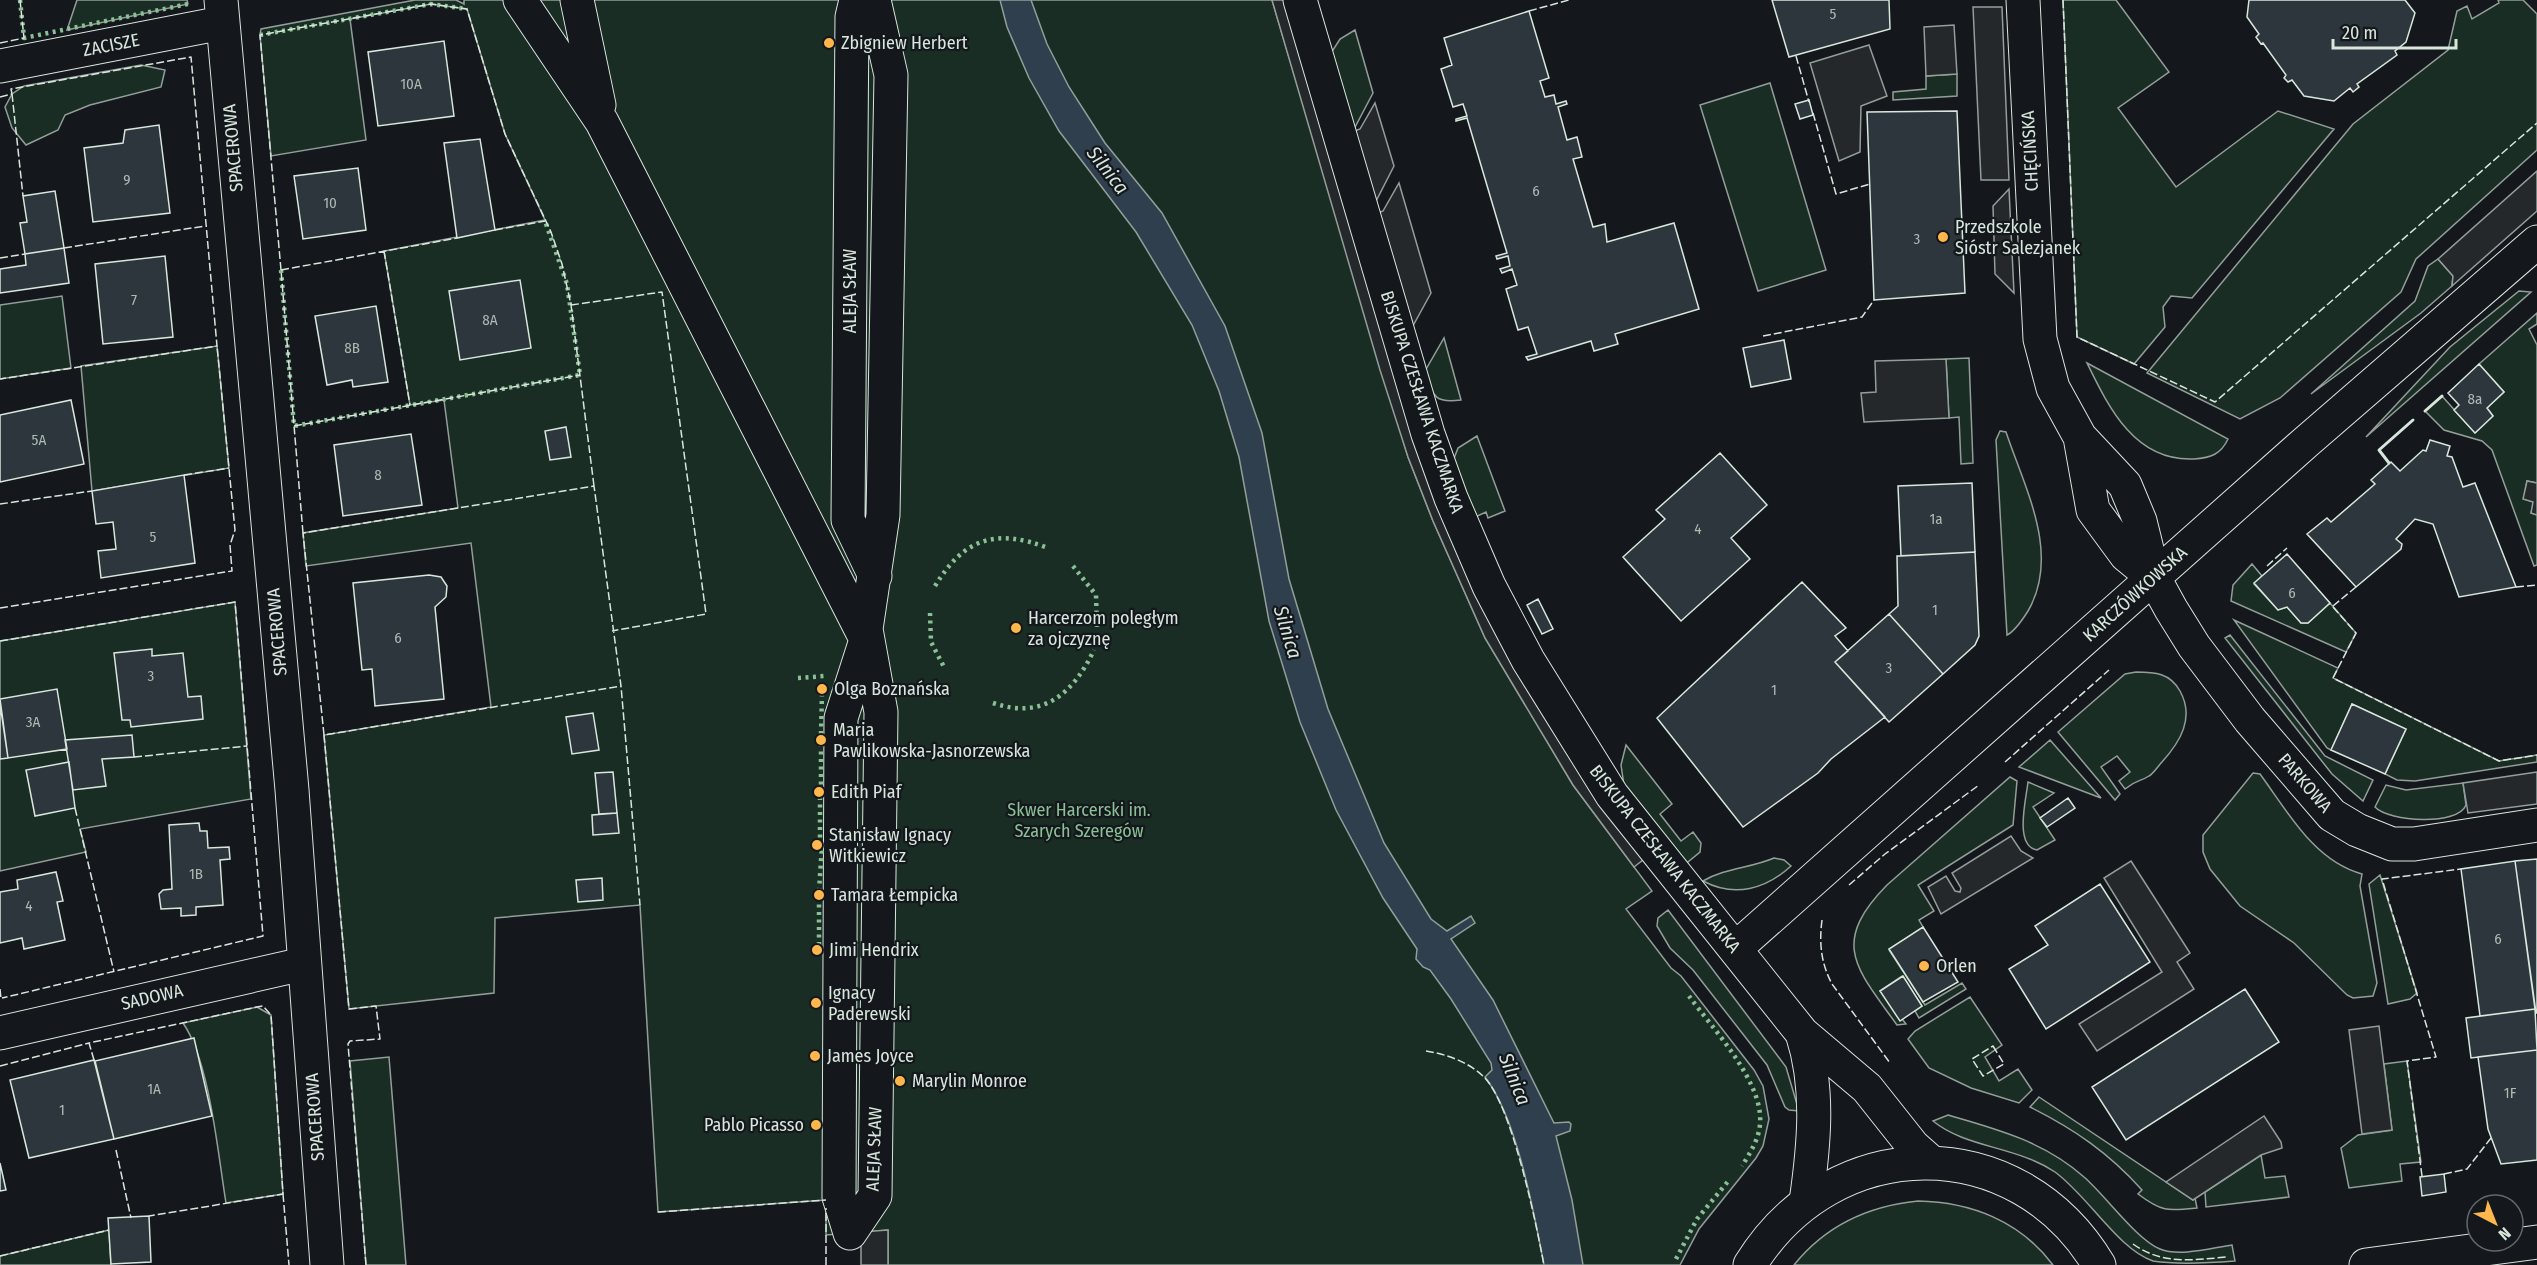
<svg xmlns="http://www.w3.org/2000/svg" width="2537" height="1265" viewBox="0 0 2537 1265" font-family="'Fira Sans Condensed',sans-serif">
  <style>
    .green { fill: #1a2d24; stroke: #939e99; stroke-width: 1.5 }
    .parking { fill: #24282b; stroke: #939e99; stroke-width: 1.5 }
    .water { fill: #2f3f4d; stroke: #939e99; stroke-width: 1.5 }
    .building { fill: #2c363c; stroke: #d8e6dc; stroke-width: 1.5 }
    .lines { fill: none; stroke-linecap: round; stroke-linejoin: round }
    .street-casing { stroke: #d8e6dc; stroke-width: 35 }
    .secondary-casing { stroke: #d8e6dc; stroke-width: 35 }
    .street { stroke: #14181c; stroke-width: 33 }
    .secondary { stroke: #14181c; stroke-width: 33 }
    .hedge { stroke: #8ac095; stroke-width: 4.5; stroke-dasharray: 3 4.5; stroke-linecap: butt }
    .fence { stroke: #d8e6dc; stroke-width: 1.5; stroke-dasharray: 8 3; stroke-linecap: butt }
    .wall { stroke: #d8e6dc; stroke-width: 3 }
    .poi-dot { fill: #ffb74d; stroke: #14181c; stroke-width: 2 }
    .labels { text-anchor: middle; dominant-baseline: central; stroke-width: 4.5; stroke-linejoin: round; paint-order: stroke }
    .number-label { font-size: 15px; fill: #adbab4 }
    .poi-label { font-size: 18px; fill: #d8e6dc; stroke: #14181c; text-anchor: start }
    .street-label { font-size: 18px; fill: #d8e6dc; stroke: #14181c }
    .park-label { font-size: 18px; fill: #8ac095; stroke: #14181c }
    .water-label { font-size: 20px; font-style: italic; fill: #d8e6dc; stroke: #14181c }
  </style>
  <rect width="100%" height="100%" fill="#14181c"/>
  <!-- green -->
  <path class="green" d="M77 0H187L188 4 67 30Z
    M415 0H456L464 4V0H1272L1408 457 1433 521 1485 638 1573 785 1652 891 1626 909 1671 968 1681 976 1754 1070 1763 1086 1769 1119 1763 1146 1756 1158 1699 1229 1680 1265H888V1230L826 1235V1200L658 1212 640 905 495 918 494 993 349 1009 324 735 491 707 471 543 306 566 303 533 458 508 444 400 410 405 384 251 545 220 505 134 467 9 431 4 350 19 366 140 271 156 260 35 261 29Z
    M2063 0H2116L2169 72 2118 108 2176 187 2278 111 2334 129 2192 298 2171 296 2163 307 2165 327 2134 364 2077 337Z
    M2498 0H2523L2537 14V150L2416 259 2401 292 2280 398 2240 419 2147 373 2353 124 2448 50 2457 11 2467 6 2472 19 2499 3Z
    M1355 30 1373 93 1353 131 1331 53 1340 39Z
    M141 65 165 70 161 87 90 105 65 115 58 130 26 145 12 128 5 107 12 94 24 86Z
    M1957 74V96L1893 100V92L1926 89V76Z
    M1770 83 1826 270 1758 291 1700 105Z
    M2438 259 2453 276 2452 286 2421 313 2311 394 2415 301 2428 266Z
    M2519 291 2531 292 2366 437 2450 347Z
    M62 296 71 368 0 379V305Z
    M2537 313V324L2529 329 2537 345V483L2527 481 2524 499 2534 502 2531 513 2537 515V565L2534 566 2492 450 2482 441 2444 430 2425 411 2442 396 2475 433 2493 416 2487 408 2504 392 2479 364Z
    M1444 338 1461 400C1433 404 1433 395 1425 371Z
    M217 346 229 468 92 491 81 366Z
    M1969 358 1973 463 1961 464 1959 417 1949 418 1946 359Z
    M2087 363 2228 439C2221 454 2211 458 2194 459 2135 462 2109 408 2087 363Z
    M2000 431 2006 432C2025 489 2061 554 2028 611 2023 619 2015 631 2007 635L1996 440Z
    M1477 436 1505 511 1488 518 1486 512 1473 518 1453 461 1458 448Z
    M2252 564 2262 576 2254 584 2278 610 2287 607 2301 623H2308L2330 603 2356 633 2346 652 2231 601 2233 585Z
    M235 602 251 799 80 829 86 852 0 871V641Z
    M2234 620 2338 668 2333 678 2499 761 2537 755V762L2415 781 2397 780 2385 774 2406 729 2352 704 2331 750 2327 748Z
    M2230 635 2325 756 2373 780 2363 801 2332 774 2225 638Z
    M2136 672C2155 672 2170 673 2180 691 2195 718 2180 742 2162 762 2158 766 2154 773 2149 776 2140 782 2137 779 2125 789L2119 781 2130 772 2117 756 2101 767 2120 794 2115 800 2058 732 2125 674Z
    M2050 740 2101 798 2019 767Z
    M1626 745 1672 804 1660 814 1681 841 1693 832 1701 843 1700 852 1683 866 1624 785 1621 765Z
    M2253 773 2260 774C2288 812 2314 861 2362 874L2360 886 2377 983 2373 996 2353 998 2347 995 2294 943 2240 906 2210 869 2203 852V835Z
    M2010 777 2017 781 2013 825 1918 885 1934 911 1919 920 1923 927 1889 950 1925 1005 1962 983 1966 989 1919 1018 1915 1011 1922 1006 1902 976 1880 991 1906 1024 1897 1025C1857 969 1829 944 1887 885Z
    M2028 782 2054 793 2033 807 2055 840 2037 850C2014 846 2026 800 2028 782Z
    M2463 783 2466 805C2458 826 2389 822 2375 807L2386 785 2406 790Z
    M1774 858 1784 860 1791 866C1766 889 1735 898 1703 881 1725 868 1751 868 1774 858Z
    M2380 875 2417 993 2410 999 2388 1004 2369 884Z
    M1668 910 1786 1067 1799 1111 1789 1110 1785 1107 1767 1065 1693 970 1670 948 1657 926 1658 918Z
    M1970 997 2002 1045 1985 1057 1999 1081 2018 1069 2032 1090 2019 1103 1971 1088 1929 1068 1908 1039 1915 1031Z
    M257 1007 271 1015 283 1194 226 1203C218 1155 210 1062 183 1023Z
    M389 1057 406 1265H366L350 1061Z
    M2407 1061 2421 1162 2400 1164 2402 1181 2349 1188 2341 1148 2358 1135 2392 1130 2384 1064Z
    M2039 1097 2193 1200 2195 1198 2197 1208C2167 1211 2162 1212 2138 1194L2142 1190C2109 1153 2074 1129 2030 1107Z
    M1948 1115C1997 1129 2045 1142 2084 1177 2105 1195 2137 1240 2160 1249 2180 1257 2211 1248 2232 1245L2235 1261C2209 1263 2178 1265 2153 1261 2118 1249 2088 1196 2055 1172 2016 1146 1966 1148 1933 1121Z
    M2261 1155 2265 1178 2285 1176 2289 1197 2206 1207 2205 1192Z
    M1918 1201C1971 1202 2020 1221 2053 1265H1794C1826 1225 1868 1206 1918 1201Z
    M109 1230 111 1265H0V1256Z"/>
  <!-- parking -->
  <path class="parking" d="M1272 0H1288L1414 430 1648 856 1634 867 1573 785 1485 638 1433 521 1408 457 1380 370Z
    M1973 7H2002L2009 180H1981Z
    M1954 25 1957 74 1926 76 1924 27Z
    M1869 45 1887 96 1861 106 1860 152 1839 161 1810 63Z
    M1375 103 1394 166 1373 207 1355 131 1360 129Z
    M2537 171V211L2452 286 2453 276 2438 259Z
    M1399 183 1431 293 1409 333 1376 214 1383 211Z
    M2009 189 2014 293 1995 274 1993 206Z
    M1946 359 1949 418 1864 422 1861 393 1876 392 1875 361Z
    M2527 481 2537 483V515L2531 513 2533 502 2523 499Z
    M2537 772V804L2468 813 2463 783Z
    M2011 836 2021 851 2033 858 1941 914 1928 887 1946 876 1955 891 1960 892 1961 888 1952 873Z
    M2131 861 2190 953 2177 962 2194 989 2097 1051 2079 1024 2162 972 2104 878Z
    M2379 1026 2392 1130 2362 1134 2349 1030Z
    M2264 1116 2281 1142 2282 1148 2261 1155 2193 1200 2166 1182Z
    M888 1230V1265H861V1232Z"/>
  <!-- water -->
  <path class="water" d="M1000 0H1031L1047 44 1069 87 1105 143 1162 213 1225 326 1262 433 1289 579 1328 709 1384 843 1431 919 1447 931 1471 916 1475 923 1451 939 1493 1000 1554 1123 1569 1122 1571 1124 1570 1131 1556 1136 1572 1200 1583 1265H1544C1534 1213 1517 1118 1485 1077L1492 1070 1491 1063 1451 999 1430 970 1423 967 1416 959 1417 949 1383 898 1336 810 1300 722 1269 621 1239 457 1219 391 1192 325 1136 232 1059 131 1029 78 1007 27Z"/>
  <!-- building -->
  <path class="building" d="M1772 0H1889L1890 29 1789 57Z
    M2249 0H2405L2415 13 2406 42 2395 51 2397 55 2357 84 2359 87 2353 92 2350 88 2334 101 2304 96 2292 80 2288 82 2284 78 2286 75 2263 43 2261 44 2256 37 2259 34 2247 17Z
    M1529 11 1549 78 1540 81 1545 97 1554 95 1556 104 1566 101 1567 104 1558 107 1567 140 1577 137 1582 157 1573 159 1593 227 1605 224 1607 242 1674 223 1699 309 1615 334 1618 344 1594 351 1591 341 1528 360 1526 357 1537 354 1528 327 1518 330 1506 289 1517 285 1512 269 1502 273 1500 269 1510 266 1508 256 1497 259 1496 256 1507 253 1467 118 1456 121V119L1467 116 1463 104 1453 107 1441 69 1452 65 1444 38Z
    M444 41 454 116 378 126 368 52Z
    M1809 100 1813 115 1800 119 1795 104Z
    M1957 111 1965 293 1874 300 1867 112Z
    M159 125 170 213 93 222 84 148 123 143 125 130Z
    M480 139 495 230 457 238 444 143Z
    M358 168 366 230 303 239 294 176Z
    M55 191 64 248 25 254 20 223 27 222 23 196Z
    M64 248 69 283 0 293V269L26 265 25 254Z
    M165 256 173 337 103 344 95 264Z
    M520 280 531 348 460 360 449 291Z
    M376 306 388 382 353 387 352 380 327 385 315 316Z
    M1784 340 1791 379 1751 387 1743 348Z
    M2479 364 2504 392 2487 408 2493 416 2475 433 2454 410 2459 405 2448 393Z
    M71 400 84 464 0 482V415Z
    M566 427 571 457 550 460 545 431Z
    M411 434 422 505 343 516 334 445Z
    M2430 440 2450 446 2447 456 2452 457 2463 487 2475 483 2516 587 2459 597 2433 524 2415 519 2396 539 2402 544 2401 549 2356 587 2307 534 2327 518 2331 522 2375 484 2371 480 2391 462 2400 471 2423 450 2426 451Z
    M1720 453 1767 505 1731 538 1750 559 1681 621 1623 557 1665 519 1656 510Z
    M184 475 195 563 101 578 98 551 116 549 113 522 96 524 92 491Z
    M1972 483 1975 552 1901 556 1898 486Z
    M1975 552 1979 636 1975 645 1943 674 1889 614 1898 606 1897 556Z
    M2287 554 2330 603 2308 623H2301L2287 607 2278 610 2254 583Z
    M429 575 441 577 447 586 446 597 435 607 444 699 375 706 372 669 362 670 353 583Z
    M1802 582 1846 628 1835 636 1848 651 1835 662 1885 717 1831 759 1818 773 1743 827 1657 718Z
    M1538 599 1553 629 1542 634 1527 605Z
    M1889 614 1943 674 1889 722 1835 662Z
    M152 649V656L183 653 188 697 201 696 203 719 131 727 130 720H122L114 653Z
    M57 689 67 749 8 758 0 699Z
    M0 704 8 758 0 759Z
    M2352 704 2406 729 2385 774 2331 750Z
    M593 713 599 750 572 754 566 717Z
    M132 735 134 757 102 759 106 786 73 790 65 740Z
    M69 762 75 808 35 816 26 770Z
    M613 772 617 813 599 814 595 773Z
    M2068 798 2075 808 2047 827 2040 818Z
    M617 813 619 833 593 835 592 815Z
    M199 823 200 831H207L208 848 229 847 230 859 220 860 223 905 196 907V915L181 916V908L161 909 159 894 163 890 172 889 169 825Z
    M2537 859V1013H2536L2515 861Z
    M2515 861 2535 1009 2480 1016 2461 869Z
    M56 872 63 901 57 902 65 940 24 949 22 938 0 943V892L18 889 17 880Z
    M602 878 603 900 578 902 576 880Z
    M2100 884 2150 962 2046 1029 2009 969 2048 945 2035 926Z
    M1923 927 1958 982 1923 1002 1889 949Z
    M1903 976 1922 1006 1900 1021 1880 991Z
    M2245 989 2279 1042 2126 1140 2092 1087Z
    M2535 1009 2537 1050 2471 1058 2466 1018Z
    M194 1038 212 1116 114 1139 95 1061Z
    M2537 1050V1160L2501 1164 2488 1129 2478 1057Z
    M94 1060 114 1139 29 1158 10 1080Z
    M0 1163 6 1190 0 1191Z
    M2444 1174 2446 1192 2422 1196 2420 1177Z
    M149 1216 151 1262 111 1264 108 1218Z"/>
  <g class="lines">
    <defs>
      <path id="street" d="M221 0 292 790 327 1265
        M520 0 602 122 866 639
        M577 0 599 105
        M856 0 852 17 848 520 875 576
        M1300 0 1428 434 1451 498 1489 586 1528 660 1612 795 1802 1033 1867 1088 1913 1146 1931 1162
        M2023 0 2040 339 2053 388 2080 437 2125 485 2140 521 2154 578 2171 609 2194 646 2250 720 2332 815 2357 830 2392 844H2414L2537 825
        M0 66 222 23
        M2080 437 2093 510 2126 555 2154 578
        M1735 949 2306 442 2537 242
        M0 1033 303 964
        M1802 1033C1820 1088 1814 1146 1806 1202
        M850 1233 875 1196 881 712 866 629 883 515 891 75 874 0
        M850 1233 839 1197 841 718 865 643"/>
      <path id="secondary" d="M1750 1265C1833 1130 2017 1128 2099 1265
        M2366 1265 2537 1242"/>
    </defs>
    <!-- street casing -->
    <use href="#street" class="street-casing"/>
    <!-- secondary casing -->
    <use href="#secondary" class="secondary-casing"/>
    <!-- street -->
    <use href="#street" class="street"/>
    <!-- secondary -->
    <use href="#secondary" class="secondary"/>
    <!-- hedge -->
    <path class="hedge" d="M20 0 24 38 188 4 187 0
      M260 35 431 4 467 9
      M281 270 294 426 580 375 567 284 545 221
      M1073 566 1096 595 1097 627
      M935 586C964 538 996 528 1048 548
      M930 613 931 642 944 667
      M798 678 825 676
      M993 703C1043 720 1073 694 1094 650
      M821 734 822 693
      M821 744V787
      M820 797V838
      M819 891 822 845
      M819 945V900
      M1689 996C1712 1028 1764 1082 1760 1124 1759 1139 1750 1153 1742 1166
      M1676 1259 1697 1219 1730 1179"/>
    <!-- fence -->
    <path class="fence" d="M2063 0 2077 337 2215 402 2537 123
      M1529 11 1569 0
      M0 43 24 38 20 0
      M1796 56 1809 102
      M12 94 23 196
      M0 97 12 94 11 89 191 57 217 346 0 379
      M1813 113 1836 194 1870 184
      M495 230 545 221
      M64 248 205 226
      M384 251 410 405
      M0 258 25 254
      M281 270 260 35 431 4 467 9 505 134 551 232 562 264 571 305 594 486
      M571 305 662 292 704 599 706 614 612 631
      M1763 336 1862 317 1874 300
      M294 426 580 375
      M184 475 229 468
      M0 504 92 491
      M303 533 281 270 457 238
      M2267 566 2287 548
      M2516 587 2537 585
      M2333 606 2356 587
      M2333 607 2356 633 2333 678 2499 761 2537 755
      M0 608 232 571 230 545 235 530 217 346
      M0 641 235 602 263 936 2 998
      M324 735 303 533 594 486 621 686 640 905
      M134 757 247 746
      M2005 762 2109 670
      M75 808 114 972
      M1849 885 1885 854 1979 785
      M1822 920C1819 944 1821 963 1832 984L1890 1063
      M0 989 1 999
      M1993 1046 2004 1064 1983 1076 1972 1059Z
      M1426 1051C1446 1054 1469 1062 1484 1077 1512 1105 1536 1223 1544 1265
      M94 1060 89 1043 257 1007 263 1006 271 1015 283 1194 149 1216
      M0 1066 89 1043
      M116 1150 131 1218
      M2444 1174 2467 1169 2491 1138
      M2422 1176 2407 1061 2436 1057 2382 879 2461 869
      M283 1194 289 1265
      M658 1212 826 1200
      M2133 1244C2162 1265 2193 1260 2227 1257
      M0 1256 109 1230
      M366 1265 348 1044 350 1041 380 1039 376 1006 349 1009 324 735 621 686
      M826 1265V1208"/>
    <!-- wall -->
    <path class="wall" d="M2425 411 2442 396
      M2389 463 2379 450 2413 420"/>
  </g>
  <!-- markers -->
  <g class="poi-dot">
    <circle cx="829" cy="43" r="6"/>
    <circle cx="1943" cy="237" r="6"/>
    <circle cx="1016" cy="628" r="6"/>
    <circle cx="822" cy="689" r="6"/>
    <circle cx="821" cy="740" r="6"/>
    <circle cx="819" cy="792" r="6"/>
    <circle cx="817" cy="845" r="6"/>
    <circle cx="819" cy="895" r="6"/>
    <circle cx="817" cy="950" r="6"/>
    <circle cx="1924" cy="966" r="6"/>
    <circle cx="816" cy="1003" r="6"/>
    <circle cx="815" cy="1056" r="6"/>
    <circle cx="900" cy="1081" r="6"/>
    <circle cx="816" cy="1125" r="6"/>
  </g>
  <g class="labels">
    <!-- number labels -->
    <g class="number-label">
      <text x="1833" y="14">5</text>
      <text x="411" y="84">10A</text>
      <text x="127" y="180">9</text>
      <text x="1536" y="191">6</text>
      <text x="330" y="203">10</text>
      <text x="1917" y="239">3</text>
      <text x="134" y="300">7</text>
      <text x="490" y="320">8A</text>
      <text x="352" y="348">8B</text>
      <text x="2475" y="399">8a</text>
      <text x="39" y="440">5A</text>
      <text x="378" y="475">8</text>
      <text x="1936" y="519">1a</text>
      <text x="1698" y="529">4</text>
      <text x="153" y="537">5</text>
      <text x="2292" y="593">6</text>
      <text x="1935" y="610">1</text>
      <text x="398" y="638">6</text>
      <text x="1889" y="668">3</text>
      <text x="151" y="676">3</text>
      <text x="1774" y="690">1</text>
      <text x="33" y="722">3A</text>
      <text x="196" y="874">1B</text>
      <text x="29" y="906">4</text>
      <text x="2498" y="939">6</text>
      <text x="154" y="1089">1A</text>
      <text x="2510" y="1093">1F</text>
      <text x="62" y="1110">1</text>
    </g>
    <!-- poi labels -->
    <g class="poi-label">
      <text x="841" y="43">Zbigniew Herbert</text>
      <text x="1955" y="227">Przedszkole<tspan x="1955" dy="21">Sióstr Salezjanek</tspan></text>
      <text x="1028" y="618">Harcerzom poległym<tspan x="1028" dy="21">za ojczyznę</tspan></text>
      <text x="834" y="689">Olga Boznańska</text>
      <text x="833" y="730">Maria<tspan x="833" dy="21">Pawlikowska-Jasnorzewska</tspan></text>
      <text x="831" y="792">Edith Piaf</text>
      <text x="829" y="835">Stanisław Ignacy<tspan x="829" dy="21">Witkiewicz</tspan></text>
      <text x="831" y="895">Tamara Łempicka</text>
      <text x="829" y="950">Jimi Hendrix</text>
      <text x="1936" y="966">Orlen</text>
      <text x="828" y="993">Ignacy<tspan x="828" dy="21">Paderewski</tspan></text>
      <text x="827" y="1056">James Joyce</text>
      <text x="912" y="1081">Marylin Monroe</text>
      <text x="804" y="1125" text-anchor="end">Pablo Picasso</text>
    </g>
    <!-- street labels -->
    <g class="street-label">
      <text transform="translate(111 45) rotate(-11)">ZACISZE</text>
      <text transform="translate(233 148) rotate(-95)">SPACEROWA</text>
      <text transform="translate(2030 151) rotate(-93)">CHĘCIŃSKA</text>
      <text transform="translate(850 291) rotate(-90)">ALEJA SŁAW</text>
      <text transform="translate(1422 402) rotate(72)">BISKUPA CZESŁAWA KACZMARKA</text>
      <text transform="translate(2135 594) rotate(-42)">KARCZÓWKOWSKA</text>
      <text transform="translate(277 632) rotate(-95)">SPACEROWA</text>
      <text transform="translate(2305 783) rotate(49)">PARKOWA</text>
      <text transform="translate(1665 859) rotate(52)">BISKUPA CZESŁAWA KACZMARKA</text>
      <text transform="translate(152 997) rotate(-13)">SADOWA</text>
      <text transform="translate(315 1117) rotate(-94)">SPACEROWA</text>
      <text transform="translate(874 1149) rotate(-88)">ALEJA SŁAW</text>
    </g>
    <!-- park labels -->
    <g class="park-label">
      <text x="1079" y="810">Skwer Harcerski im.<tspan x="1079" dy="21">Szarych Szeregów</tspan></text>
    </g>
    <!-- water labels -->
    <g class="water-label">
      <text transform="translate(1108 170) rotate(52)">Silnica</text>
      <text transform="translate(1288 632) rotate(73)">Silnica</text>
      <text transform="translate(1515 1079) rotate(68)">Silnica</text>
    </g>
  </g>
  <!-- north arrow -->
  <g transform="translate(2495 1223) rotate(138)"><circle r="28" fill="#14181c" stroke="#626a69" stroke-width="1.5"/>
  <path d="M0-4.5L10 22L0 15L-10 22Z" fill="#ffb74d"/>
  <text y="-9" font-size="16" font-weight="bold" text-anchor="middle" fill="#d8e6dc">N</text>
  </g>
  <!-- scale -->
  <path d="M2333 39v9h123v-9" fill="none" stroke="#d8e6dc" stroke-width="3"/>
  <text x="2342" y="39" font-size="18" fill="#d8e6dc" stroke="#14181c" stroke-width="4.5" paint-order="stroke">20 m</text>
</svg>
